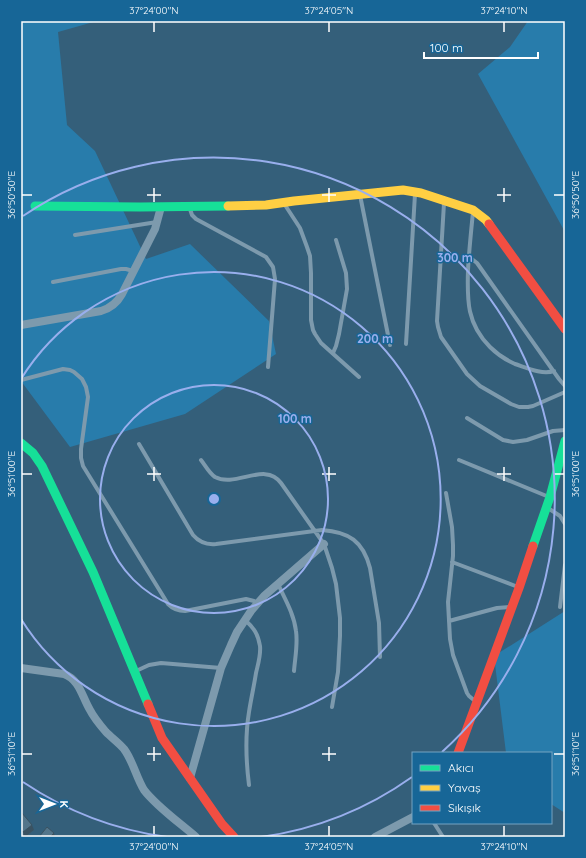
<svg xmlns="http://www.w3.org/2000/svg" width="586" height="858" viewBox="0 0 586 858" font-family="Quicksand,sans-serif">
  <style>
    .green { fill: #287cab }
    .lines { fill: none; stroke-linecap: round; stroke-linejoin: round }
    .lane { stroke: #7d9aad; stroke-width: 4 }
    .street { stroke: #7d9aad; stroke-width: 8 }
    .fast { stroke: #16e098; stroke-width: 9 }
    .slow { stroke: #ffcf43; stroke-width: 9 }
    .jam { stroke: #f24e42; stroke-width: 9 }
    .wall { fill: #476577 }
    .shaded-wall { fill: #3a5261 }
    .building { fill: #53758a; stroke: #3a5261 }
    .ticks { fill: none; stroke: #fff; stroke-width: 1.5 }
    .ring { fill: none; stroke: #99afed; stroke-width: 2 }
    .centre { fill: #99afed; stroke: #176697; stroke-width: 2 }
    .ring-label { font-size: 12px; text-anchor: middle; font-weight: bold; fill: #99afed; stroke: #176697; stroke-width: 3; stroke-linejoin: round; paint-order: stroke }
    .neatline { fill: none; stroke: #fff; stroke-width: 1.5 }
    .ticks-label { font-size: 10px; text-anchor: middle; fill: #fff }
  </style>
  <rect width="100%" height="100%" fill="#345f7a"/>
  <!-- green -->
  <path class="green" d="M21 21H97L58 32 67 125 95 151 146 259 190 244 269 321 276 354 185 414 70 447 21 381Z
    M528 21H565V232L478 74 510 47Z
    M565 611V813L551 804V753H506L494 656Z"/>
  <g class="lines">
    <!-- lane -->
    <path class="lane" d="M360 195 390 345
      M444 203 437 321 438 327 441 337 467 374 480 386 511 404 519 407H528L533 406 565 392
      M285 205 300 228 307 247 310 256 311 273V320L313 330 315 334 321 343 359 377
      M190 209 192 215 196 219 266 257 273 267 275 279 268 367
      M473 212C471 232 469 251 468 270 467 301 467 324 490 347 497 354 506 360 515 364 527 368 542 375 554 371
      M75 235 157 222
      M468 256 477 263 559 379 565 386
      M53 282 121 269H126L133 271
      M406 344 415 194
      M333 353 336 346 339 334 347 289 346 273 336 240
      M21 380 63 369 70 370 74 372 82 379 86 387 88 397 81 449V458L83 466 168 604C173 609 178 611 185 611L246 599 254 601 258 603
      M467 418 503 440 513 442 527 440 553 431 565 430
      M139 444 193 535C199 542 206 545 216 544L322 530C349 532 363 541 370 568L379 623 380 657
      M201 460C205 465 209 473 215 477 236 488 265 461 281 483L324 544 332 568 336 584 340 618V636L338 672 332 707
      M459 460 549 497
      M446 493 452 527 453 545V556L448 602 450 639 453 655 467 693 469 696 475 701
      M548 508 560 516 565 524
      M452 562 518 587
      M278 584C285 599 294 614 296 631 298 644 295 658 294 671
      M560 607 565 565
      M245 620C254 628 258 634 260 646 261 655 258 664 256 673 254 686 251 699 249 712 245 736 246 761 249 785
      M449 621 497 608 510 607
      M136 671 149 665 161 663 221 668
      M434 823 443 837"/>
    <!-- street -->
    <path class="street" d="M21 325 101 311C111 308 117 303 122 294L155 229 161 207
      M21 668 64 674C80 680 82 697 90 710 94 718 100 725 106 732 112 738 119 743 124 749 133 761 136 777 144 790 157 807 180 823 196 837
      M190 778 221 668 231 645 237 632 251 611 264 596 324 544
      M375 837 413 817"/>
    <!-- fast -->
    <path class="fast" d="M35 206 140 207 228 206
      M21 443 33 453 42 466 93 572 148 704
      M533 546 550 497 565 441"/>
    <!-- slow -->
    <path class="slow" d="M228 206 266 205 294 201 403 190 421 193 473 210 486 220 489 224"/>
    <!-- jam -->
    <path class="jam" d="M489 224 565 329
      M148 704 162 738 222 824 234 837
      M458 753 519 588 533 546"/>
  </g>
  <!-- wall -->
  <path class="wall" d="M21 814 34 830 25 837H24L21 833Z"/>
  <!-- shaded-wall -->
  <path class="shaded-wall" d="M32 825 34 830 25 837 23 832Z
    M54 833 55 837H50Z"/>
  <!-- building -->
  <path class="building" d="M22 813 32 825 23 832 21 830V814Z
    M47 827 54 833 50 837H39Z"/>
  <!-- ticks -->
  <path class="ticks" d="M154 22V32M329 22V32M504 22V32M154 188V202M329 188V202M504 188V202M22 195H32M147 195H161M322 195H336M497 195H511M554 195H564M154 467V481M329 467V481M504 467V481M22 474H32M147 474H161M322 474H336M497 474H511M554 474H564M154 747V761M329 747V761M22 754H32M147 754H161M322 754H336M554 754H564M154 826V836M329 826V836M504 826V836"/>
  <!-- distance rings -->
  <g class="ring">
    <circle cx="214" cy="499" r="114"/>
    <path d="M21 379A227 227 0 1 1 21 619"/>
    <path d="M412 777A341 341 0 0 1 261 837M167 837A341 341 0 0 1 23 782M23 216A341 341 0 0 1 442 752"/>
  </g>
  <circle cx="214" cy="499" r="6" class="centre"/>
  <g class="ring-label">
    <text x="455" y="262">300 m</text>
    <text x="375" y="343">200 m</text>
    <text x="295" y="423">100 m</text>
  </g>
  <!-- border -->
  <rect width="586" height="858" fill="none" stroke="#176697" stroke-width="44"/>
  <!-- legend -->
  <rect x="412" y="752" width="140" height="72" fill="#176697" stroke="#74a3c1"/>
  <rect x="420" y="765" width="20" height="6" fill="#16e098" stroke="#74a3c1"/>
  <text x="448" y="772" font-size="12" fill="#ffffff">Akıcı</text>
  <rect x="420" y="785" width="20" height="6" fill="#ffcf43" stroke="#74a3c1"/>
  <text x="448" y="792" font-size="12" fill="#ffffff">Yavaş</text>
  <rect x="420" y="805" width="20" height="6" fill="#f24e42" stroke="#74a3c1"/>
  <text x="448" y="812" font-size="12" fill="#ffffff">Sıkışık</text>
  <!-- north arrow -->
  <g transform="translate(54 804) rotate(90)" stroke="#176697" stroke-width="3" paint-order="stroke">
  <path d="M0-3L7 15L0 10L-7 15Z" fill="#ffffff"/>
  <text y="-6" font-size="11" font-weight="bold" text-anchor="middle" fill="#ffffff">K</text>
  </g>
  <!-- scale -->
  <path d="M424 52v6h114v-6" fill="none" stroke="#ffffff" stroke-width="2"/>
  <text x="430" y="52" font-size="12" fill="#ffffff" stroke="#176697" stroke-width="3" paint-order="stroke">100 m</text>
  <rect x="22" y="22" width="542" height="814" class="neatline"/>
  <g class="ticks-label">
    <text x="154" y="14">37°24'00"N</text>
    <text x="329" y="14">37°24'05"N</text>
    <text x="504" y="14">37°24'10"N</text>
    <text transform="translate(11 195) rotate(-90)" y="4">36°50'50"E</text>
    <text transform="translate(575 195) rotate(-90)" y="4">36°50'50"E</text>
    <text transform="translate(11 474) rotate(-90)" y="4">36°51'00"E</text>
    <text transform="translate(575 474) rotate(-90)" y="4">36°51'00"E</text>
    <text transform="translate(11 754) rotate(-90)" y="4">36°51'10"E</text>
    <text transform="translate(575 754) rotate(-90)" y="4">36°51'10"E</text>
    <text x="154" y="850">37°24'00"N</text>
    <text x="329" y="850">37°24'05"N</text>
    <text x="504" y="850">37°24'10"N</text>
  </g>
</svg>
